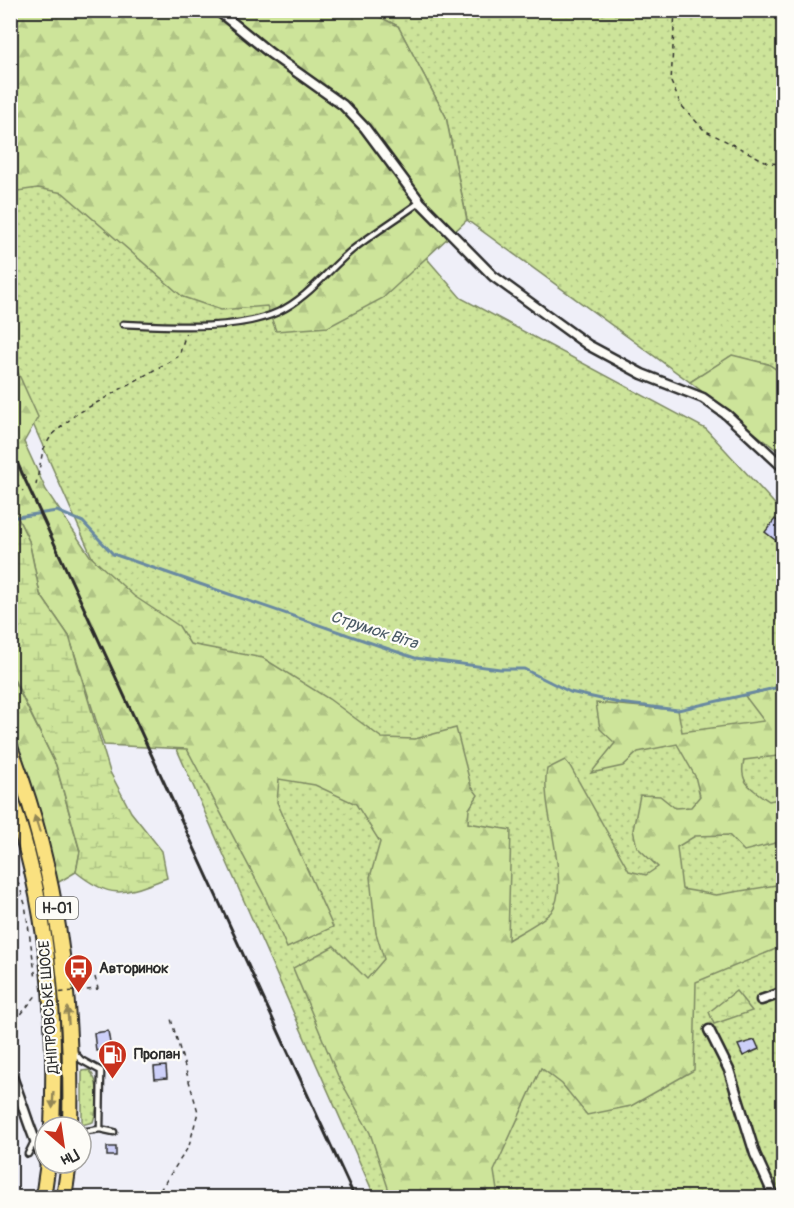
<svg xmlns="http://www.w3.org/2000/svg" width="794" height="1208" viewBox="0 0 794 1208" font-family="Pangolin,sans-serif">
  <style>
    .green { fill: url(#green-dots); stroke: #7c8862; stroke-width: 1.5 }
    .forest { fill: url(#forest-firs); stroke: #7c8862; stroke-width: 1.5 }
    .wetland { fill: url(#wetland-marsh); stroke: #7c8862; stroke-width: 1.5 }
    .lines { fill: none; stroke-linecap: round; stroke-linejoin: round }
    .stream { stroke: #6989a1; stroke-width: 3 }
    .building { fill: #cdd0f9; stroke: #2b2b2b; stroke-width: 1.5 }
    .lane-casing { stroke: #2b2b2b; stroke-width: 9 }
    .street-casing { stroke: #2b2b2b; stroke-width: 13 }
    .primary-casing { stroke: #2b2b2b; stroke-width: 18 }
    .path { stroke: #2b2b2b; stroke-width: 1.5; stroke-dasharray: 4.5 4.5; stroke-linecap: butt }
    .lane { stroke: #fdfcf7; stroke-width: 4.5 }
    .street { stroke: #fdfcf7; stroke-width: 8 }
    .primary { stroke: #fae180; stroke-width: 14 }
    .rail { stroke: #2b2b2b; stroke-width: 3 }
    .path-bridge { stroke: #2b2b2b; stroke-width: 1.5; stroke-dasharray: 4.5 4.5; stroke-linecap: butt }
    .oneway { fill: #928656 }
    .labels { text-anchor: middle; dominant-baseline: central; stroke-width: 4.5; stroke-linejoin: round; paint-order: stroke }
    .shield { fill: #fdfcf7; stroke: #6a6a68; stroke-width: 1.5 }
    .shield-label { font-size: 14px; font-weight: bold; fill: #2b2b2b }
    .poi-label { font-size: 15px; font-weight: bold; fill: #2b2b2b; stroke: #fdfcf7; text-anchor: start }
    .street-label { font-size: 15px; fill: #2b2b2b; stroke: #fdfcf7 }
    .water-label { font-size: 16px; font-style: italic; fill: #4a5a66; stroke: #fdfcf7 }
  </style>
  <defs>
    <pattern id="green-dots" width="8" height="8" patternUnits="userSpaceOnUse" patternTransform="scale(1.5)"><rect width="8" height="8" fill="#cde49a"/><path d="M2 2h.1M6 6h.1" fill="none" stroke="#b0c485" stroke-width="1.8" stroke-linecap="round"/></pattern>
    <pattern id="forest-firs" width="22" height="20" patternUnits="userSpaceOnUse" patternTransform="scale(1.5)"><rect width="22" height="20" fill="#cde49a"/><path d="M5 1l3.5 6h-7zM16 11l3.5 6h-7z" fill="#b0c485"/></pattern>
    <pattern id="wetland-marsh" width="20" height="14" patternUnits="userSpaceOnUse" patternTransform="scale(1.5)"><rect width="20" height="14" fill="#cde49a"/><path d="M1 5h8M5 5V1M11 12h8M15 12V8" fill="none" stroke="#b0c485"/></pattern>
  </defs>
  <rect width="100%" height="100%" fill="#efeff8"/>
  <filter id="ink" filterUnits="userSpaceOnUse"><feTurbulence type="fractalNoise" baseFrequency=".0167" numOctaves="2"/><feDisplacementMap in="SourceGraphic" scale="12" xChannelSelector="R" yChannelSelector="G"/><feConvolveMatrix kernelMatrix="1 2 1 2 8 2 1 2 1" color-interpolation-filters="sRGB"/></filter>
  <g filter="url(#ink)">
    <!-- green -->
    <path class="green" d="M10 11 311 124 461 298 706 429 783 513V1197H375L11 374Z
      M368 11H783V374L768 364 732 356 690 382 467 220 446 117 398 26Z
      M89 1070C101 1082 98 1107 93 1122L82 1125V1071Z"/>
    <!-- forest -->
    <path class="forest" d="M10 11H368L398 26 446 117 467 220 383 298 328 327 276 331 267 306 221 310 183 297 63 193 38 188 11 192Z
      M10 355 38 417 24 442 46 490 90 556 134 596 179 626 190 644 263 658 329 699 382 738 415 739 456 728 471 786 478 795 469 809 468 823 511 830 508 940C519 933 543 921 551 912 573 885 539 805 547 769L565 760 570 766 629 871 646 875 658 867 637 847 633 830 640 795 660 796 675 808 691 807 700 796 695 776 677 744 638 752 623 766 591 773 615 743 600 729 596 703 678 710 682 732 764 721 745 696 783 686V758L778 756 744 760C738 783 752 789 769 801L783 798V841L744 851 729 835 695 836 677 847 682 889 716 895 783 884V946L696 982 694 1070 631 1106 587 1115 562 1084 541 1068 494 1171 498 1197H391L370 1133 338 1076 293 968 334 946 367 979 384 959 376 933 370 877 380 842 356 804 315 785 279 779 277 802 333 927 287 948 264 895 187 749 104 745 69 636 40 594 29 541 11 504Z
      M732 355 768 364 783 374V455L690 382Z
      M10 673 56 765 80 852 76 872 52 886 11 747Z"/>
    <!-- wetland -->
    <path class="wetland" d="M11 504 29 541 40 594 69 636 110 772 131 812 162 851 167 878C126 893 113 902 76 872L80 851 56 765 11 673Z
      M736 991 752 1011 714 1024 709 1012Z"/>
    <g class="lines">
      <!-- stream -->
      <path class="stream" d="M10 518 57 511 83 522 113 554 220 591 415 658 500 669H524L570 692 619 703 678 710 784 686"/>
    </g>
    <!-- building -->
    <path class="building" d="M775 519 783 526V537L779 543 765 532Z
      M108 1031 111 1049 96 1051 94 1033Z
      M755 1040 759 1049 743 1056 738 1045Z
      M166 1066 167 1078 155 1079 154 1067Z
      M107 1147H116V1156H107Z"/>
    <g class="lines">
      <defs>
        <path id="lane" d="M123 324C168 326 237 331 278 312 308 298 327 271 352 250 374 233 398 218 420 202
          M72 1050 81 1060 101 1071 100 1129
          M81 1132 100 1129 114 1132
          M28 1154 34 1142"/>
        <path id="street" d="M217 10 270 53 343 105 365 128 420 202 493 276 588 345 642 374 703 398 727 415 784 468
          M761 1000 784 992
          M709 1030 729 1070 755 1154 775 1198
          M10 1072C23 1102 30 1134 45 1163"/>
        <path id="primary" d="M10 747C58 871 73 995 70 1127
          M10 796C48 904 57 1014 52 1127
          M43 1198 48 1163
          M64 1198 69 1163"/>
      </defs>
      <!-- lane casing -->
      <use href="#lane" class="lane-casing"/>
      <!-- street casing -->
      <use href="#street" class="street-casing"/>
      <!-- primary casing -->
      <use href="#primary" class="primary-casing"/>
      <!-- path -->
      <path class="path" d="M675 10 671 82 681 105 704 130 769 163 784 164
        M784 311V313
        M10 477 23 491
        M36 485 43 450 51 436 75 415 179 356 186 333
        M10 857 25 904 36 979
        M95 977 98 989
        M10 1028 38 993
        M155 1198 189 1146 198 1112 171 1019"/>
      <!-- lane -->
      <use href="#lane" class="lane"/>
      <!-- street -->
      <use href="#street" class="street"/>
      <!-- primary -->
      <use href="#primary" class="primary"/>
      <!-- rail -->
      <path class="rail" d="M10 447 355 1198"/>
      <!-- path-bridge -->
      <path class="path-bridge" d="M42 994 98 989"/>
    </g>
    <!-- one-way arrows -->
    <defs><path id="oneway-solid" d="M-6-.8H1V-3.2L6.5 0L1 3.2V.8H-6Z" transform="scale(1.5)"/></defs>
    <g class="oneway">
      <use href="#oneway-solid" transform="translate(37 824) rotate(-108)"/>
      <use href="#oneway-solid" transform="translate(68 1016) rotate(-94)"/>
      <use href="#oneway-solid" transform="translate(53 1100) rotate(93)"/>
    </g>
  </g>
  <!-- icons -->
  <defs>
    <symbol id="bus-pin" viewBox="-11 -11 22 30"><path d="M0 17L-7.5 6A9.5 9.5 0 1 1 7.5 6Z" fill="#c8321e" stroke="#fdfcf7"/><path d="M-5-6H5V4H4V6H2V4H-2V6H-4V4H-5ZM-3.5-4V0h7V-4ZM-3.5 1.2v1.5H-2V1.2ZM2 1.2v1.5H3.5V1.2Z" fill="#fff"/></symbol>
    <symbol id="fuel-pin" viewBox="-11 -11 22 30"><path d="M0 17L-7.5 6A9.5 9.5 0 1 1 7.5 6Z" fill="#c8321e" stroke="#fdfcf7"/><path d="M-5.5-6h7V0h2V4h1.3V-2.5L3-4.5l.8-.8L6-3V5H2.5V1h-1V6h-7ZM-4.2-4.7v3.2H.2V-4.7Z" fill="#fff"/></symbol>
  </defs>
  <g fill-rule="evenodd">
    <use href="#bus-pin" x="62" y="952" width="33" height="45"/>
    <use href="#fuel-pin" x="96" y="1038" width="33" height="45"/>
  </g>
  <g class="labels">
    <!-- shield labels -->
    <rect class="shield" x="36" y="897" width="42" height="22" rx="4.5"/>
    <g class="shield-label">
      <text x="57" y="908">Н-01</text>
    </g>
    <!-- poi labels -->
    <g class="poi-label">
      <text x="99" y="968">Авторинок</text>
      <text x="134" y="1054">Пропан</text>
    </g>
    <!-- street labels -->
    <g class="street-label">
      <text transform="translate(49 1007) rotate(-94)">ДНІПРОВСЬКЕ ШОСЕ</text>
    </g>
    <!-- water labels -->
    <g class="water-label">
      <text transform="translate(374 630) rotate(18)">Струмок Віта</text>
    </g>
  </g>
  <!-- margin -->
  <rect width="794" height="1208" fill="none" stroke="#fdfcf7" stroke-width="36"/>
  <rect x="18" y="18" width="758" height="1172" fill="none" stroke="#2b2b2b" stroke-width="2" filter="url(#ink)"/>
  <!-- north arrow -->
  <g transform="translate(63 1145) rotate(151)"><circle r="28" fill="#fdfcf7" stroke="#a9a8a5" stroke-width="1.5"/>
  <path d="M0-4.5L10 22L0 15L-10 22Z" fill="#c8321e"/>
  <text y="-9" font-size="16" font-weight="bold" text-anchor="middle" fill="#2b2b2b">Пн</text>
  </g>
</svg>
